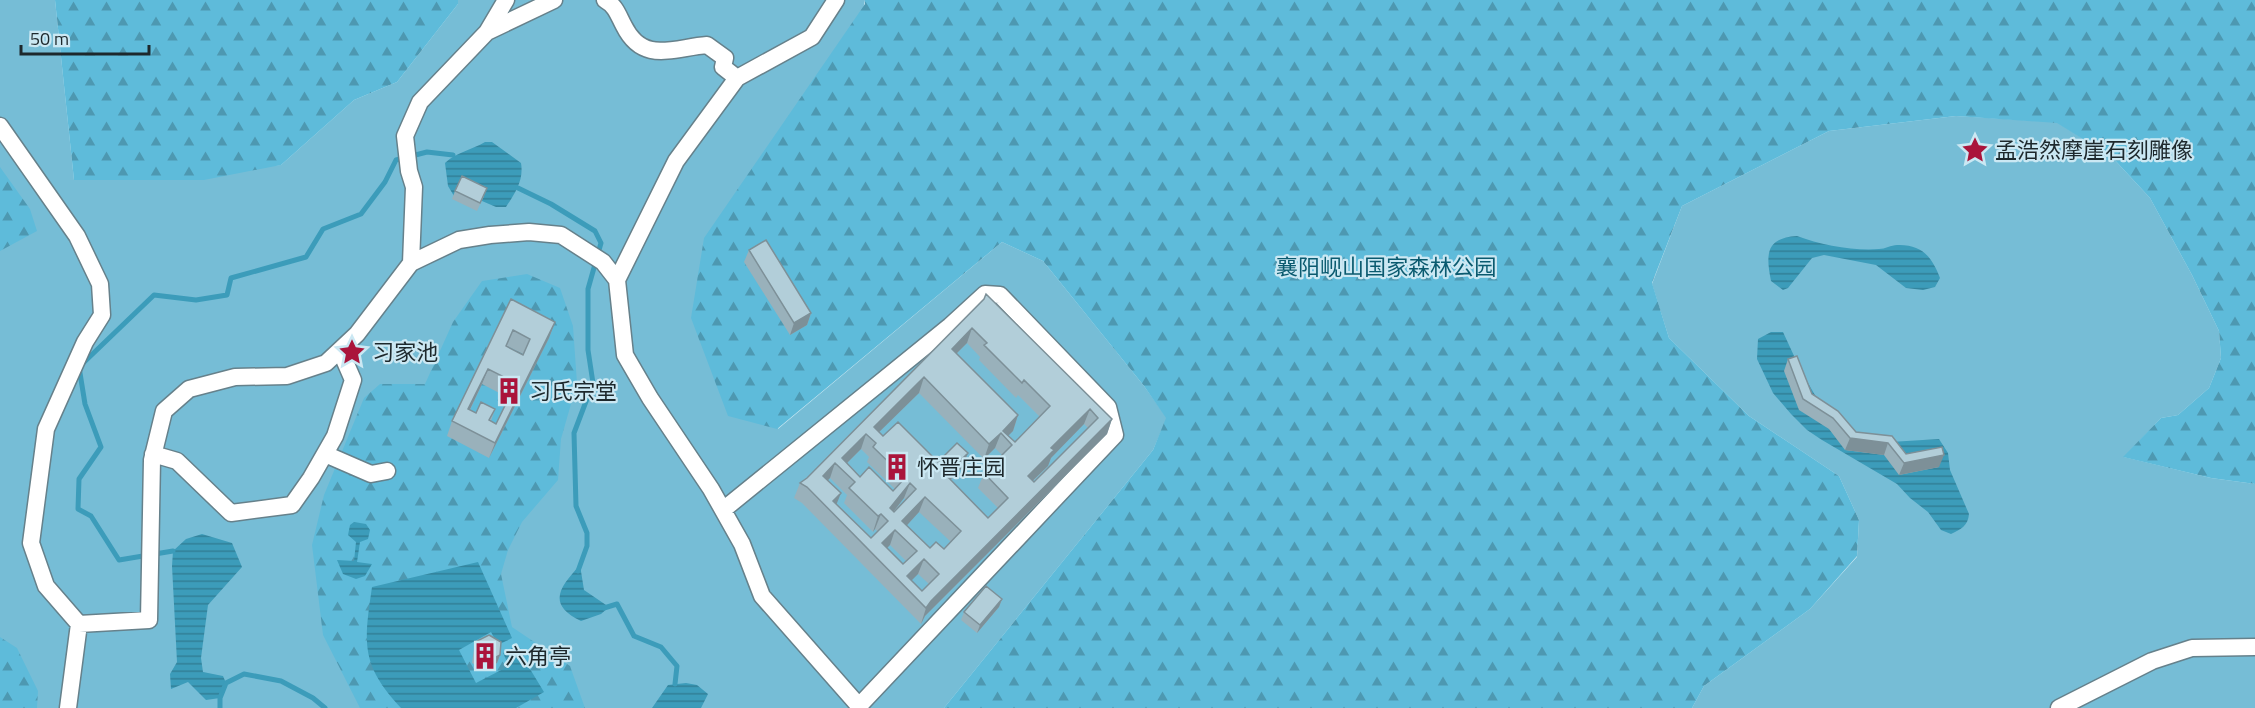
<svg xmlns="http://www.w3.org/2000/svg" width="2255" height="708" viewBox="0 0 2255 708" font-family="'Titillium Web','Noto Sans SC',sans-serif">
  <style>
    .green { fill: #76bdd6 }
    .forest { fill: url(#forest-firs) }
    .water { fill: url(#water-rules) }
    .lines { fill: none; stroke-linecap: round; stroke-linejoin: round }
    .stream { stroke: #3c9cba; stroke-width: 5 }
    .street-casing { stroke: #66818b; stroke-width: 19 }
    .street { stroke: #fff; stroke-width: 16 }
    .wall { fill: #99b1bb; fill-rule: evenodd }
    .shaded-wall { fill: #7d9098 }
    .building { fill: #b2ced9; stroke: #7d9098; stroke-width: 1.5; fill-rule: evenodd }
    .labels { text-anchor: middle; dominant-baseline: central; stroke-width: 4.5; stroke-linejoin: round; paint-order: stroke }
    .poi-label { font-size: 22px; fill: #1d282c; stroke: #cbe8f3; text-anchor: start }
    .park-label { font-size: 22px; fill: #0a5a6f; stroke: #cbe8f3 }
  </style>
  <defs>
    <pattern id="forest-firs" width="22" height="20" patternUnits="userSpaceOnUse" patternTransform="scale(1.5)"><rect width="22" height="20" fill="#5ebbda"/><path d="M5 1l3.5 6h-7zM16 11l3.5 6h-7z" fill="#4d98b1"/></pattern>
    <pattern id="water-rules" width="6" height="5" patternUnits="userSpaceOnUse" patternTransform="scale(1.5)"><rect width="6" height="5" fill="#3c9cba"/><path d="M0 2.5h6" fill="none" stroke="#327f97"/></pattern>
  </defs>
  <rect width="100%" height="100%" fill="#cbe8f3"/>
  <!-- green -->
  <path class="green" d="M0 0H55L74 180 281 165 354 100 397 82 458 4V0H865L778 429 1002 242 1043 261 1144 386 1167 418 1153 450 944 708H0Z
    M1956 116 2057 122 2112 157 2150 198 2192 275 2219 331 2221 358 2209 388 2178 415 2161 418 2124 457 2211 478 2255 484V708H1692L1704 686 1810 609 1857 557 1859 520 1839 476 1749 416 1669 338 1652 284 1682 206 1829 131Z"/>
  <!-- forest -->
  <path class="forest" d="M55 0H458V4L397 82 354 100 281 165 204 180H74Z
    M865 0H2255V484L2211 478 2123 457 2161 418 2178 415 2209 388 2221 358 2219 331 2192 275 2150 198 2112 157 2057 123 1956 116 1829 131 1682 206 1652 283 1669 338 1749 416 1839 476 1859 520 1857 556 1810 609 1704 686 1692 708H944L1153 450 1166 418 1144 386 1043 261 1002 242 777 429 728 416 691 318 704 238 865 4Z
    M0 167 30 209 37 231 0 251Z
    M527 274 560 288 573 326 577 383 561 439 558 480 522 522 508 550 501 574 512 627 570 666 585 708H360L323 635 312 545 324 495 364 398 380 384H425L453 322 482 281Z
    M0 637 17 648 38 691 37 708H0Z"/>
  <!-- water -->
  <path class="water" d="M485 142H492L521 163C524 180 515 193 506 207H496L482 201 454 196 448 186 445 163C456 152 472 150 485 142Z
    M1797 236C1821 245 1854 251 1879 249 1885 249 1891 245 1897 245 1922 244 1932 257 1940 278L1935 287 1923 290 1906 288 1876 265 1824 255 1812 258 1788 288 1783 290 1771 281C1766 255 1765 238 1797 236Z
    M1771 332H1783L1801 371 1819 402 1832 417 1874 443 1939 439 1948 453 1950 470 1969 514C1968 526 1961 529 1951 534L1941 530 1928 512 1910 498 1897 484 1822 440 1807 430 1791 414 1773 393 1757 359 1758 339Z
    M354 522 366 524 370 530 368 539 360 542 357 562 372 564 365 576 356 579 343 574 337 560 354 561 356 542 348 535 350 525Z
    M202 534 232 543 242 567 208 605 201 658 203 672 223 676 226 683 220 698 206 700 188 682 171 689 170 674 177 662 172 566 173 551 186 539Z
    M478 562 512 638 498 645 491 632 459 650 476 683 509 666 503 653 516 646 544 692 516 708H401C360 664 364 643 372 587Z
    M580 565 584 590 609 607 601 614 581 621C546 604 560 587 580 565Z
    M686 683 697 685 708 694 701 708H652L668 685Z"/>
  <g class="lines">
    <!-- stream -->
    <path class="stream" d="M518 188 551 204 595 231 601 243 588 289V350L593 383 574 433 576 506 587 533V546L578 571
      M173 551 119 560 91 516 78 509 79 479 101 447 85 404 79 367 154 295 196 300 227 295 231 278 306 257 323 229 361 214 385 182 396 160 427 152 453 155
      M604 608 617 604 634 636 661 647 677 666 675 684
      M220 708V698L226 683 244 674 281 681 313 698 325 708"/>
    <defs>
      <path id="street" d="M605 0C616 6 618 15 624 26 643 64 672 48 707 45L725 58 723 67 737 78
        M487 32 506 0
        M0 126 77 236 100 284 102 315 85 342 46 429 31 543 46 586 79 624 68 708
        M411 263 414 187 409 171 405 136 420 102 487 32 554 0
        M153 454 177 461 231 513 292 505 311 478 335 436 353 380 340 350
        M325 454 371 474 387 471
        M723 510 950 326 985 294 1000 295 1108 407 1115 435 859 706 762 596 742 544 711 489 650 398 625 355 617 280 676 161 737 78 812 37 836 0
        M79 624 149 620 152 460 164 411 189 389 235 377 287 376 326 363 357 334 411 263 459 240 490 235 529 232 561 235 603 262 617 280
        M2059 708 2152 661 2192 648 2255 647"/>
    </defs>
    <!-- street casing -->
    <use href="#street" class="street-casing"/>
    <!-- street -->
    <use href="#street" class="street"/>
  </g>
  <!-- wall -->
  <path class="wall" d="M455 191 484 196 477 211 452 199Z
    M749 250 811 313 807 325 790 335 744 262Z
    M511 299 555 322 549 338 489 458 447 436 452 421ZM507 346 523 354V355L507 347ZM482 384 509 398 496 424 491 421 495 409 476 413 470 410Z
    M984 299 1112 419 1107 434 925 616 921 624 802 503 794 498 800 483 807 478ZM967 343 980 357 979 360 1016 398 1018 395 1040 417 1015 442 1008 435 1013 431 1018 415 956 354ZM919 393 984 459 995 448 1002 455 984 473 978 488 998 508 988 518 951 480 962 468 938 462 883 436 879 432ZM1084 424 1088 428 1034 482 1033 481 1048 466 1051 458ZM861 449 869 457 867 462 895 489 893 491 860 477 847 463ZM830 478 847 495 844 503 873 532 875 529 878 532 871 538 837 504 828 480ZM904 498 906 500 894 512ZM919 512 951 542 944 549 930 548 906 526ZM890 545 906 561 903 564 887 548ZM918 574 929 584 922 591 911 580Z
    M1788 359 1812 394 1856 432 1892 436 1906 454 1939 467 1899 475 1884 455 1845 450 1829 429 1799 410 1784 371Z
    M1002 599 999 607 977 633 961 620 964 612Z
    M477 641 500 655 497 663 484 670 472 663 474 649Z"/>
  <!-- shaded-wall -->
  <path class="shaded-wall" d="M811 313 807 325 790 335 794 323Z
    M555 322 549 338 489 458 495 443Z
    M972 328 967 343 946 364 952 349Z
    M488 369 482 384 463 424 468 409Z
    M924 377 919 393 872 439 874 427Z
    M1090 409 1084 424 1051 458 1048 466 1022 491 1028 476 1051 448Z
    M1018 415 1013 431 1006 438 1003 431Z
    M1112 419 1107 434 925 616 921 624 926 608 931 601Z
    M1001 433 995 448 984 459 989 444Z
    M866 434 861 449 841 469 842 458Z
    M1850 438 1888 443 1884 455 1845 450Z
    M968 453 962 468 940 490 946 475Z
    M1944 455 1939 467 1899 475 1904 463Z
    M835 463 830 478 818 491 823 476Z
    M910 483 904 498 887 520 890 508Z
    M841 493 835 508 833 501Z
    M925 497 919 512 899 534 902 521Z
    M881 514 875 529 873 532 878 516Z
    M895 530 890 545 876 559 882 543Z
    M924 559 918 574 905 587 907 576Z
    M1002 599 999 607 977 633 980 625Z
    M500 655 497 663 484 670 487 662Z"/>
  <!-- building -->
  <path class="building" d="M462 176 487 188 480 203 455 191Z
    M766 240 811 313 794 323 749 250Z
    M986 294 1112 419 931 601 926 608 807 487 800 483 807 478 984 299ZM972 328 987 343 984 345 1022 383 1024 380 1050 406 1015 442 1003 431 1018 415 952 349ZM924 377 989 444 1001 433 1012 445 984 473 1008 498 988 518 946 475 968 453 957 443 938 462 898 422 883 436 874 427ZM1090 409 1098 418 1034 482 1028 476 1054 450 1051 448ZM866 434 876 443 873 447 905 478 893 491 869 467 860 477 842 458ZM835 463 855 482 849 488 878 516 881 514 888 521 871 538 833 501 841 493 823 476ZM910 483 916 489 894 512 890 508ZM925 497 961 531 944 549 936 542 930 548 902 521ZM895 530 917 551 903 564 882 543ZM924 559 939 574 922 591 907 576Z
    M511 299 555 322 495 443 452 421ZM513 330 530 339 523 355 506 346ZM488 369 516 383 496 424 489 420 495 409 481 402 476 413 468 409Z
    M1797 356 1812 394 1838 411 1856 432 1892 436 1906 454 1942 447 1944 455 1904 463 1888 443 1850 438 1833 418 1803 399 1788 359Z
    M986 586 1002 599 980 625 964 612Z
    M489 635 501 642 500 655 487 662 475 655 477 641Z"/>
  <!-- icons -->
  <defs>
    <symbol id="sight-bare" viewBox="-9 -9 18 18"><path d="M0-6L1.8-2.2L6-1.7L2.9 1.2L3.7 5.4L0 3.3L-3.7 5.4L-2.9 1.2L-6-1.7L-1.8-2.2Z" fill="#aa143b" stroke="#cbe8f3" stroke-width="2.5" paint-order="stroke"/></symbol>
    <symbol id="building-bare" viewBox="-9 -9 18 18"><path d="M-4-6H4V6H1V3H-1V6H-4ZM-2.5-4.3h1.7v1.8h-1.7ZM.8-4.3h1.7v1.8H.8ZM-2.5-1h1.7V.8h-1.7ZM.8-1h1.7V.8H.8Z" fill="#aa143b" stroke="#cbe8f3" stroke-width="2.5" paint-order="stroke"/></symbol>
  </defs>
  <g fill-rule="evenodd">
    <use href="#sight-bare" x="1956" y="131" width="38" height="38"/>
    <use href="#sight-bare" x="333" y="333" width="38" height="38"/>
    <use href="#building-bare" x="490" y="372" width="38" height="38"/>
    <use href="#building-bare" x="878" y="448" width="38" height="38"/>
    <use href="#building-bare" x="466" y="637" width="38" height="38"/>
  </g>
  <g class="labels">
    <!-- poi labels -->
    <g class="poi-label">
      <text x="1995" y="150">孟浩然摩崖石刻雕像</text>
      <text x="372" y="352">习家池</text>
      <text x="529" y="391">习氏宗堂</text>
      <text x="917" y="467">怀晋庄园</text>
      <text x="505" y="656">六角亭</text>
    </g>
    <!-- park labels -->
    <g class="park-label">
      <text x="1386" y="267">襄阳岘山国家森林公园</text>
    </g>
  </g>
  <!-- scale -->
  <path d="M21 45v9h128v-9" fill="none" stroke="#1d282c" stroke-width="3"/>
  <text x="30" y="45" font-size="18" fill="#1d282c" stroke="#cbe8f3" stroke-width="4.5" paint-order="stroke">50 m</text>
</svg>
